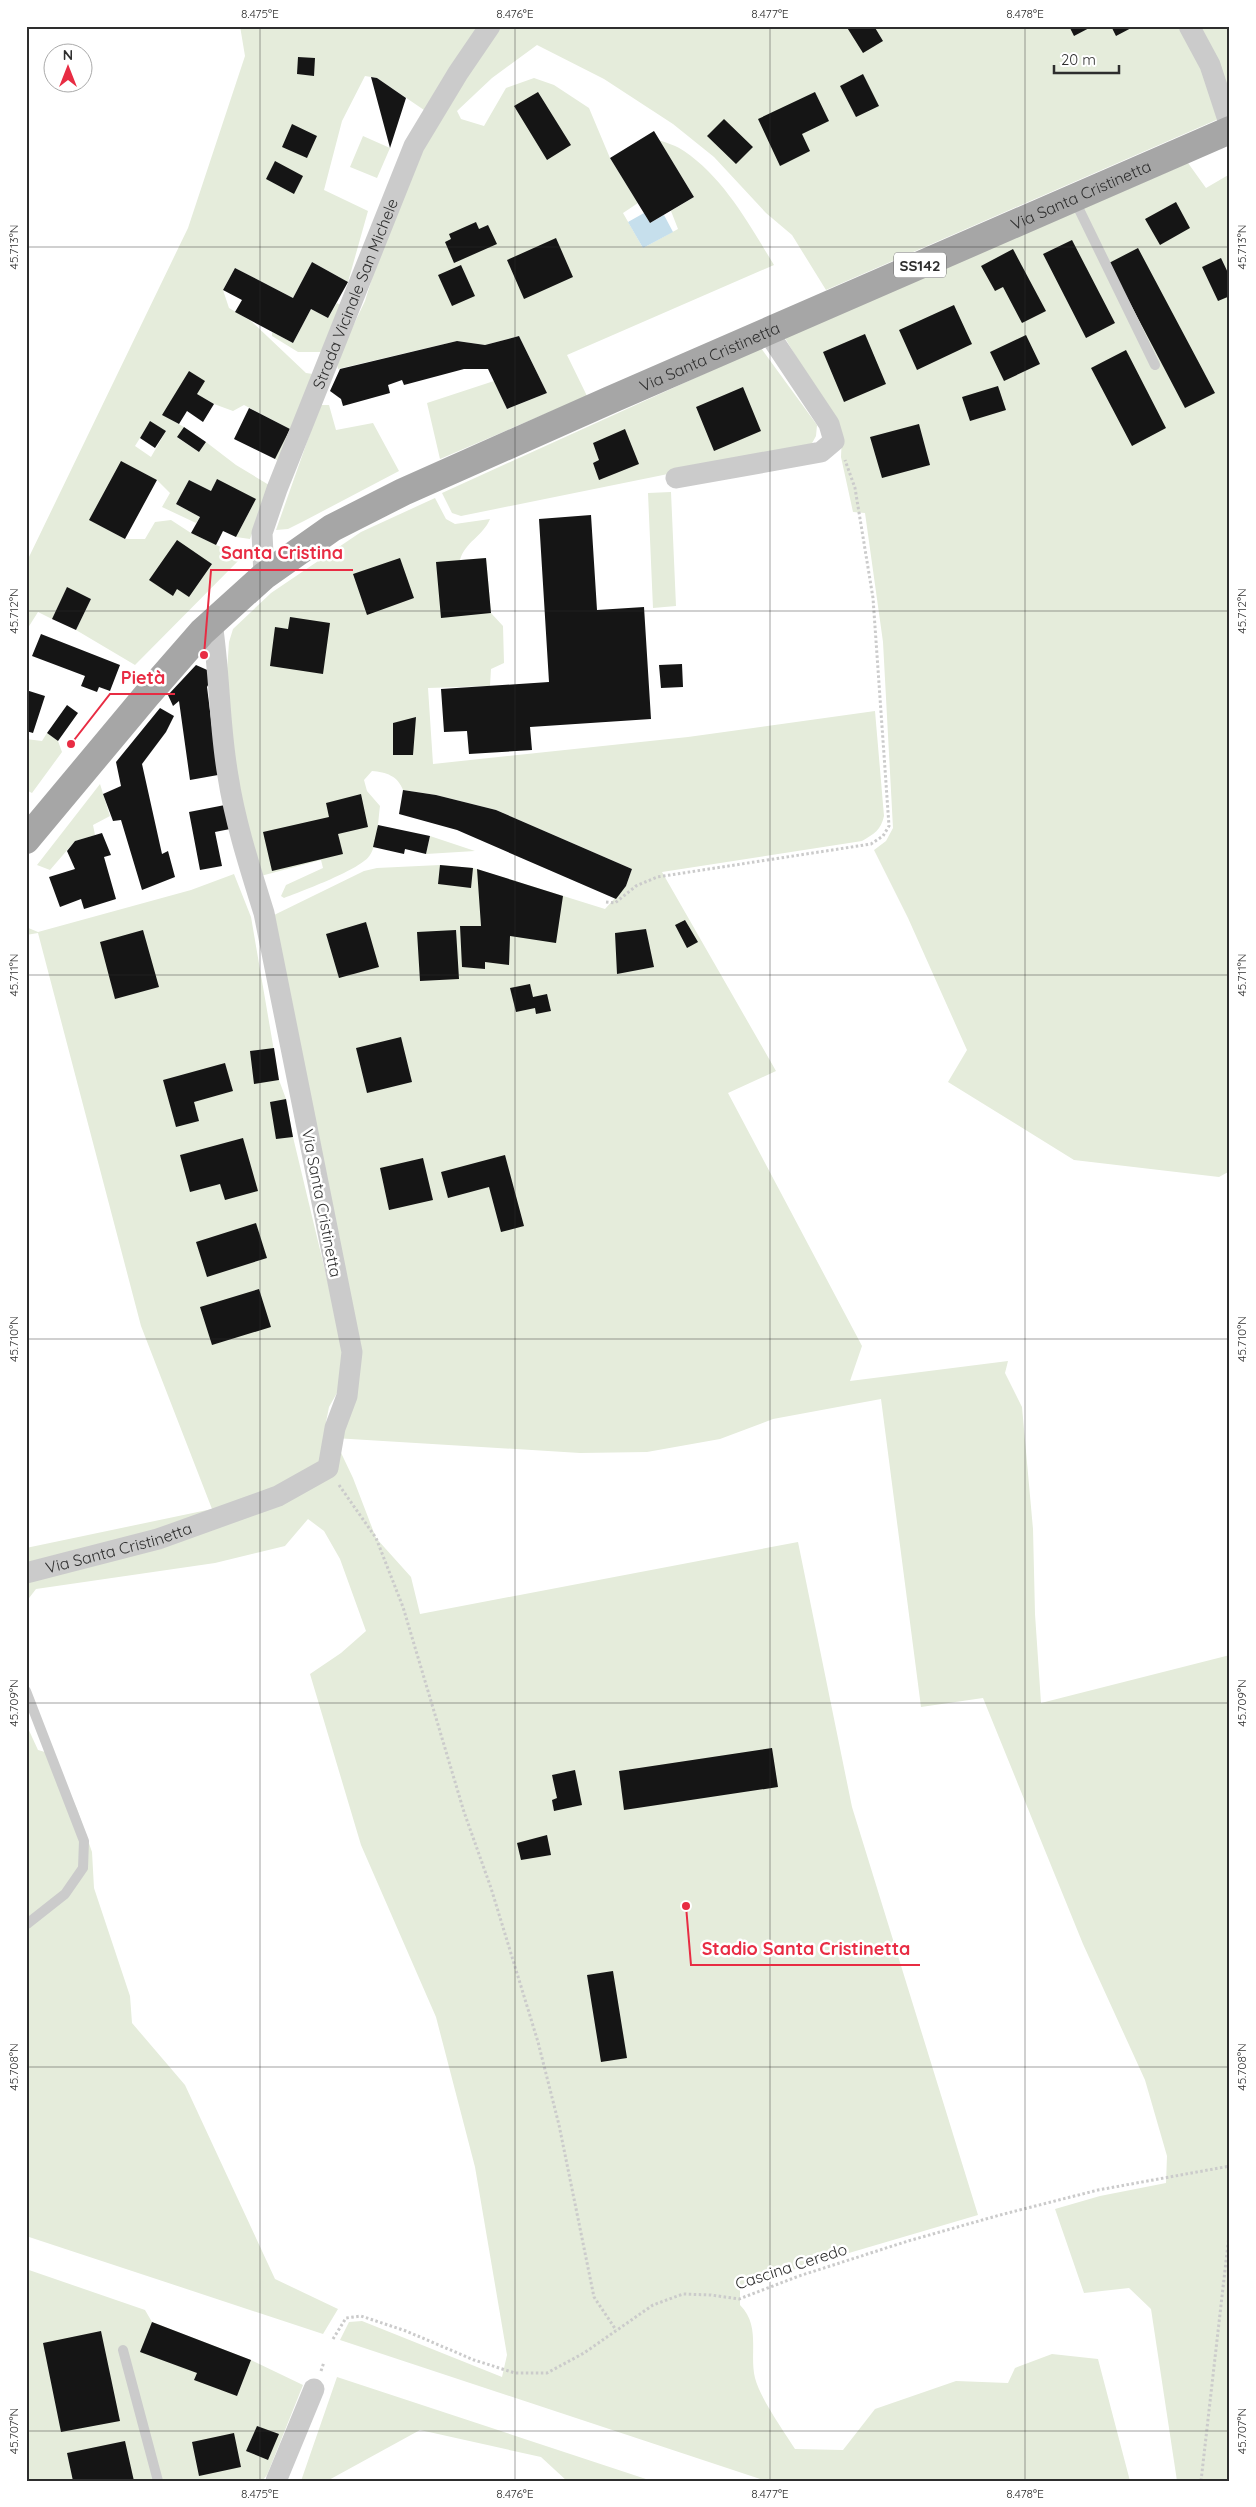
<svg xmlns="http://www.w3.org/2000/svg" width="1256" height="2507" viewBox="0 0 1256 2507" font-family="Quicksand,sans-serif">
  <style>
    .green { fill: #e5ecdb; fill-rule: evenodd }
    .water { fill: #c6dfec }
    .building { fill: #151515 }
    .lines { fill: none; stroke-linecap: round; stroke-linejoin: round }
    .path { stroke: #cbcbcb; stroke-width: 3; stroke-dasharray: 2.5 2.5; stroke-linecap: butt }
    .service { stroke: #cbcbcb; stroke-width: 10 }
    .minor { stroke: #cbcbcb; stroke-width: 21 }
    .primary { stroke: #a6a6a6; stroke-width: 28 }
    .ticks { fill: none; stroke: #2e2e2e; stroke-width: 1; stroke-opacity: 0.45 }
    .labels { text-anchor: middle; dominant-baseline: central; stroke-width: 5; stroke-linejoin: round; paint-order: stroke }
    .shield { fill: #fff; stroke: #6d6d6d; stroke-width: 1 }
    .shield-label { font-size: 15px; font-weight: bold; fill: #2e2e2e }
    .street-label { font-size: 16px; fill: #2e2e2e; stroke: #fff }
    .leader { fill: none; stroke: #e82c43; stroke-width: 2 }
    .callout-dot { fill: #e82c43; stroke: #fff; stroke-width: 2 }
    .callout-label { font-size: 18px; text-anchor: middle; font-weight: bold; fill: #e82c43; stroke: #fff; stroke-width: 5; stroke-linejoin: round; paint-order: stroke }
    .neatline { fill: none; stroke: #2e2e2e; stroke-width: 2 }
    .ticks-label { font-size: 12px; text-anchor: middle; fill: #2e2e2e }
  </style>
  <rect width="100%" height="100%" fill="#fff"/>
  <!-- green -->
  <path class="green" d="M240 26H1230V114L826 290 792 235 766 213 714 157 673 124 604 79 537 45 492 78 457 111 461 119 484 126 506 88 534 78 554 85 589 108 610 158 638 203 623 213 643 248 678 229 671 211 694 197 659 140C667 143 677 146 684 151 724 178 749 224 774 265L567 355 587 396 440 459 427 403 494 381 507 409 547 393 519 336 485 345 457 341 338 369 337 364 346 341 365 301 424 110 377 78 365 76 342 121 324 190 368 211 348 282 312 262 293 298 235 268 223 290 229 308 251 321 306 373 313 374 281 463 275 459 290 429 244 405 233 411 214 404 197 394 163 415 184 427 178 438 199 452 206 442 236 465 269 485 250 539 236 537 256 499 211 491 189 480 176 504 200 517 196 523 162 507 170 493 157 480 122 462 90 520 125 539H145L155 522 171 520 191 533 242 557 135 665 76 630 91 599 67 588 52 619 38 612 26 631V557L28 559 188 228 245 56ZM150 422 166 431 151 457 135 446Z
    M363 136 390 148 377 178 350 167Z
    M1188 163 1206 188 1230 174V1171L1219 1177 1074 1160 948 1082 967 1050 908 918 874 850 886 841 893 828 883 642 865 513 853 512 841 457 842 434 785 338Z
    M337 303 342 306 326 352H298L272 336V332L293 343 311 309 328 318Z
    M761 348 817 425 816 436 811 445 461 516 452 513 442 493Z
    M320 405H329L336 430 373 423 399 471 304 521 288 529 276 530Z
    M671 492 676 606 653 608 648 493Z
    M435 498 446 519 455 524 490 519C483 536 465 542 460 560L486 558 491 613 503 626 504 663 491 669 490 686 428 688 433 764 688 737 875 711 884 816C881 830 874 834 862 841L662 872 776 1071 728 1093 862 1346 850 1381 1008 1361 1005 1373 1022 1407 1033 1529 1035 1614 1041 1703 1230 1655V2481H1177L1151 2309 1129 2288 1084 2293 1055 2209 1100 2196 1166 2183 1167 2156 1145 2080 1083 1944 983 1698 921 1707 881 1399 773 1419 720 1439 647 1452 580 1453 334 1438 353 1478 376 1538 411 1577 420 1614 798 1542 852 1807 978 2215 798 2268 740 2290V2305C761 2326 749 2353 755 2378 760 2398 783 2430 795 2449L843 2450 875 2409 956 2381 1008 2383 1015 2368 1052 2354 1098 2359 1130 2481H766L340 2340 349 2322 362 2321 502 2377 507 2355 475 2167 436 2017 361 1845 310 1674 341 1653 366 1631 340 1559 324 1531 308 1519 285 1546 215 1563 36 1589 26 1602V1548L212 1509 141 1326 38 933 26 935V927L38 932 191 890 234 874 251 917 279 1080 286 1099 293 1137 345 1354 337 1393 329 1407 326 1422 333 1437 352 1394 270 917 364 871 377 868 440 865 473 868 605 909 626 886 632 869 496 810 436 795 403 790C398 776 386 772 372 771L364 780 367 791 380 806C378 820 378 843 370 855 362 869 302 891 284 898L281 896 286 885 323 868 321 860 257 877 237 792 227 671 229 642 233 629 271 593 361 532Z
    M47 733 58 741 62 752 32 793 26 790V739L42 741Z
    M100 784 110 816 93 825 95 835 75 841 50 870 37 865Z
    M430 836 475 851 426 854Z
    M26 1724 38 1750 52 1754 77 1809 92 1852 94 1888 130 1996 132 2023 185 2085 275 2279 338 2309 323 2334 26 2236Z
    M26 2269 145 2310 152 2322 251 2360 303 2385 267 2475 262 2481H26Z
    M337 2377 652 2481H567L541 2457 420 2430 327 2481H301Z"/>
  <!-- water -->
  <path class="water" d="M644 213 650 223 664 215 673 232 643 248 628 222Z"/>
  <!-- building -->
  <path class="building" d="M846 26H874L883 41 863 53Z
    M1069 26H1093L1074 36Z
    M1111 26H1135L1116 36Z
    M298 57 315 58 314 76 297 74Z
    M863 74 879 106 856 117 840 86Z
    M371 77 377 78 406 98 390 148Z
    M538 92 571 145 547 160 514 106Z
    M815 92 829 121 802 134 810 151 780 166 758 119Z
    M724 119 753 147 736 164 707 136Z
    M292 124 317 136 307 158 282 147Z
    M654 131 694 197 650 223 610 158Z
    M275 161 303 176 294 194 266 179Z
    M1176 202 1190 228 1160 245 1145 219Z
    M476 222 479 229 488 225 497 244 454 263 445 242 451 239 449 234Z
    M556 238 573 277 524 299 507 260Z
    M1072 240 1115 323 1086 338 1043 254Z
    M1138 248 1215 393 1185 408 1109 263Z
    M1013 249 1046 311 1022 323 1003 287 995 291 981 266Z
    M1221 258 1230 277V296L1218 301 1202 267Z
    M312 262 348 282 328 318 311 309 293 343 235 312 242 300 223 290 235 268 293 298Z
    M461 265 475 296 452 306 438 275Z
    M954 305 972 344 917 370 899 330Z
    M865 334 886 384 844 402 823 352Z
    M1026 335 1040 364 1004 381 990 352Z
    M519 336 547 393 507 409 488 369H464L404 385 402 380 388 385 390 393 343 406 341 399 330 391 340 369 457 341 485 345Z
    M1126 350 1166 428 1132 446 1091 368Z
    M189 371 205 381 197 394 214 404 203 422 187 411 179 424 162 415Z
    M998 386 1006 410 970 421 962 397Z
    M743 387 761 431 714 451 696 407Z
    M249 408 290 429 275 459 234 439Z
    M150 421 166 431 155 448 140 438Z
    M919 424 930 465 882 478 870 437Z
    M184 427 206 442 199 452 177 437Z
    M625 429 639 464 599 480 593 463 599 460 593 443Z
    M121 461 157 480 125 539 89 520Z
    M217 479 256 499 236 537 223 531 216 545 191 533 200 517 176 504 189 480 211 491Z
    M591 515 597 610 644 607 651 719 530 727 532 750 469 754 467 731 444 732 441 689 549 682 539 519Z
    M177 540 212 564 189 597 177 589 173 596 149 580Z
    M400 558 414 598 367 615 353 574Z
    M486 558 491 613 441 618 436 562Z
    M67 587 91 599 76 630 52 619Z
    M290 617 330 623 323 674 270 666 275 627 288 629Z
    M41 634 120 665 110 691 99 687 97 692 81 686 85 676 32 656Z
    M682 664 683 687 661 688 659 665Z
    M196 665 214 673 207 687 218 775 190 780 179 701 173 706 168 695Z
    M26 690 45 696 33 733 26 731Z
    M67 705 78 713 58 741 47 733Z
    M160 708 174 716 166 732 142 764 162 854 168 851 175 877 142 890 121 820 113 821 103 794 121 786 116 762Z
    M416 717 413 755H393V723Z
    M403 790 436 795 496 810 632 869 626 886 616 899 457 830 399 814Z
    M361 794 368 827 338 834 343 854 272 871 263 832 329 817 326 803Z
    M225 805 230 829 215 832 222 866 200 870 189 812Z
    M378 825 430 836 426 854 405 849 404 854 373 847Z
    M102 833 111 855 104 857 116 899 84 909 81 899 60 907 49 877 75 869 67 851 75 841Z
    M440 865 473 868 471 888 438 884Z
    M477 869 563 896 556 943 510 936 509 965 485 962V969L462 967 460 926H481Z
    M685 920 698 942 687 948 675 925Z
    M366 922 379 967 339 978 326 934Z
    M646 929 654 967 617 974 615 933Z
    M143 930 159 987 115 999 100 942Z
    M456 930 459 979 420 981 417 932Z
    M530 984 533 997 547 994 551 1011 536 1014 535 1008 516 1012 510 988Z
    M401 1037 412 1082 367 1093 356 1048Z
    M274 1048 279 1080 254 1084 250 1051Z
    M225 1063 233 1091 194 1102 199 1121 176 1127 163 1080Z
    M286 1099 293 1137 276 1139 270 1102Z
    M243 1138 258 1191 225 1200 220 1184 190 1192 180 1155Z
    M505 1155 524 1226 501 1232 489 1187 448 1198 441 1172Z
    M423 1158 433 1200 389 1210 380 1168Z
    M256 1223 267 1258 207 1277 196 1242Z
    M259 1289 271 1327 212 1345 200 1307Z
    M772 1748 778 1787 624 1810 619 1771Z
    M575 1770 582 1805 554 1811 552 1800 557 1798 552 1775Z
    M547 1835 551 1855 521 1860 517 1843Z
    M613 1971 627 2058 601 2062 587 1975Z
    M152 2322 251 2360 237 2396 194 2380 197 2373 140 2352Z
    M101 2331 120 2421 61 2432 43 2343Z
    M257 2426 279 2434 268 2460 246 2451Z
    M234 2433 241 2467 199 2476 192 2442Z
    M125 2441 134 2481H73L67 2453Z"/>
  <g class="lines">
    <!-- path -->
    <path class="path" d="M606 902 615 903 636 886 657 877 871 844 883 836 889 826 873 598 855 488 845 460
      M339 1485 376 1538 403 1607 464 1812 491 1888 538 2042 559 2125 594 2297 616 2330
      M333 2339 346 2318 361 2316 406 2331 474 2360 515 2373H547L584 2353 653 2305 683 2294 711 2295 739 2299 799 2276 908 2241 1000 2215 1098 2190 1230 2166
      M321 2371 324 2362
      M1201 2481 1230 2226"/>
    <!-- service -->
    <path class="service" d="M1074 199 1155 365
      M26 1691 84 1841 83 1868 65 1894 27 1924
      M123 2350 158 2481"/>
    <!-- minor -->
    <g class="minor">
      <path d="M1189 26 1210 65 1230 126"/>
      <path d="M676 478 821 452 834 441 829 424 767 331"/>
      <path id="s1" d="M264 576 262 533 277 489 414 146 458 73 490 26"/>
      <path id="s2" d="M26 1573 158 1539 278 1496 328 1468 335 1428 347 1396 352 1352 264 913C250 868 235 822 228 776 219 726 220 674 212 623"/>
      <path d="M276 2481 314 2389"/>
    </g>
    <!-- primary -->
    <path class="primary" id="s3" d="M26 840 147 695 202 632 264 576 332 528 403 492 610 400 1230 130"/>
  </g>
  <!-- ticks -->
  <path class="ticks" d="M260 26V2481M515 26V2481M770 26V2481M1025 26V2481M26 247H1230M26 611H1230M26 975H1230M26 1339H1230M26 1703H1230M26 2067H1230M26 2431H1230"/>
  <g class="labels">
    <!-- shield labels -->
    <rect class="shield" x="894" y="252.5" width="52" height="25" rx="4"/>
    <g class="shield-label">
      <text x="920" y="265">SS142</text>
    </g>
    <!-- street labels -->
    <g class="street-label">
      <text stroke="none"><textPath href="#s3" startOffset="1259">Via Santa Cristinetta</textPath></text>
      <text stroke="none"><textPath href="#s1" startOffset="300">Strada Vicinale San Michele</textPath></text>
      <text stroke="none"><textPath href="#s3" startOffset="854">Via Santa Cristinetta</textPath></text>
      <text transform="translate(322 1203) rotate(79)">Via Santa Cristinetta</text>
      <text stroke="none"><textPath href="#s2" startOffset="96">Via Santa Cristinetta</textPath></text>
      <text transform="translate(791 2266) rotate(-18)">Cascina Ceredo</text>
    </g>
  </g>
  <!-- callouts -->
  <path class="leader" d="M204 655L211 570H353M71 744L110 694H175M686 1906L691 1965H920"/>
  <g class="callout-dot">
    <circle cx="204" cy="655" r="5"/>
    <circle cx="71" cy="744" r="5"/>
    <circle cx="686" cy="1906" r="5"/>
  </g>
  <g class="callout-label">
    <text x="282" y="559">Santa Cristina</text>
    <text x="143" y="684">Pietà</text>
    <text x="806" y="1955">Stadio Santa Cristinetta</text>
  </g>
  <!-- border -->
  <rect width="1256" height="2507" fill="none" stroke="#ffffff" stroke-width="55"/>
  <!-- north arrow -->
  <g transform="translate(68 68)"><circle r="24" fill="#ffffff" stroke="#ababab"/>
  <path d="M0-4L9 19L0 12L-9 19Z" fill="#e82c43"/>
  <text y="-8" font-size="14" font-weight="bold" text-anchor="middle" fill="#2e2e2e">N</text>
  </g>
  <!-- scale -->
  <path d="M1054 65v8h65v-8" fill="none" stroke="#2e2e2e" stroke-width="2.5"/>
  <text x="1061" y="65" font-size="15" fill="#2e2e2e" stroke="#ffffff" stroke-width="4" paint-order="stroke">20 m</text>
  <rect x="28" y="28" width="1200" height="2452" class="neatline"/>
  <g class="ticks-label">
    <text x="260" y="18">8.475°E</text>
    <text x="515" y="18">8.476°E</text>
    <text x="770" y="18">8.477°E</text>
    <text x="1025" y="18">8.478°E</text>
    <text transform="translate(14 247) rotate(-90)" y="4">45.713°N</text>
    <text transform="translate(1242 247) rotate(-90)" y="4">45.713°N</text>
    <text transform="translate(14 611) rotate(-90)" y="4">45.712°N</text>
    <text transform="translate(1242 611) rotate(-90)" y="4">45.712°N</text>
    <text transform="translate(14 975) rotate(-90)" y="4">45.711°N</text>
    <text transform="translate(1242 975) rotate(-90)" y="4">45.711°N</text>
    <text transform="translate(14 1339) rotate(-90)" y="4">45.710°N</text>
    <text transform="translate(1242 1339) rotate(-90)" y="4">45.710°N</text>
    <text transform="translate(14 1703) rotate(-90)" y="4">45.709°N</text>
    <text transform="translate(1242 1703) rotate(-90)" y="4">45.709°N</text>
    <text transform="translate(14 2067) rotate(-90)" y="4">45.708°N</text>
    <text transform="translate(1242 2067) rotate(-90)" y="4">45.708°N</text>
    <text transform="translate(14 2431) rotate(-90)" y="4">45.707°N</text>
    <text transform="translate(1242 2431) rotate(-90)" y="4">45.707°N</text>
    <text x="260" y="2498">8.475°E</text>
    <text x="515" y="2498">8.476°E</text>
    <text x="770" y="2498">8.477°E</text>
    <text x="1025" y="2498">8.478°E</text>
  </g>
</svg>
